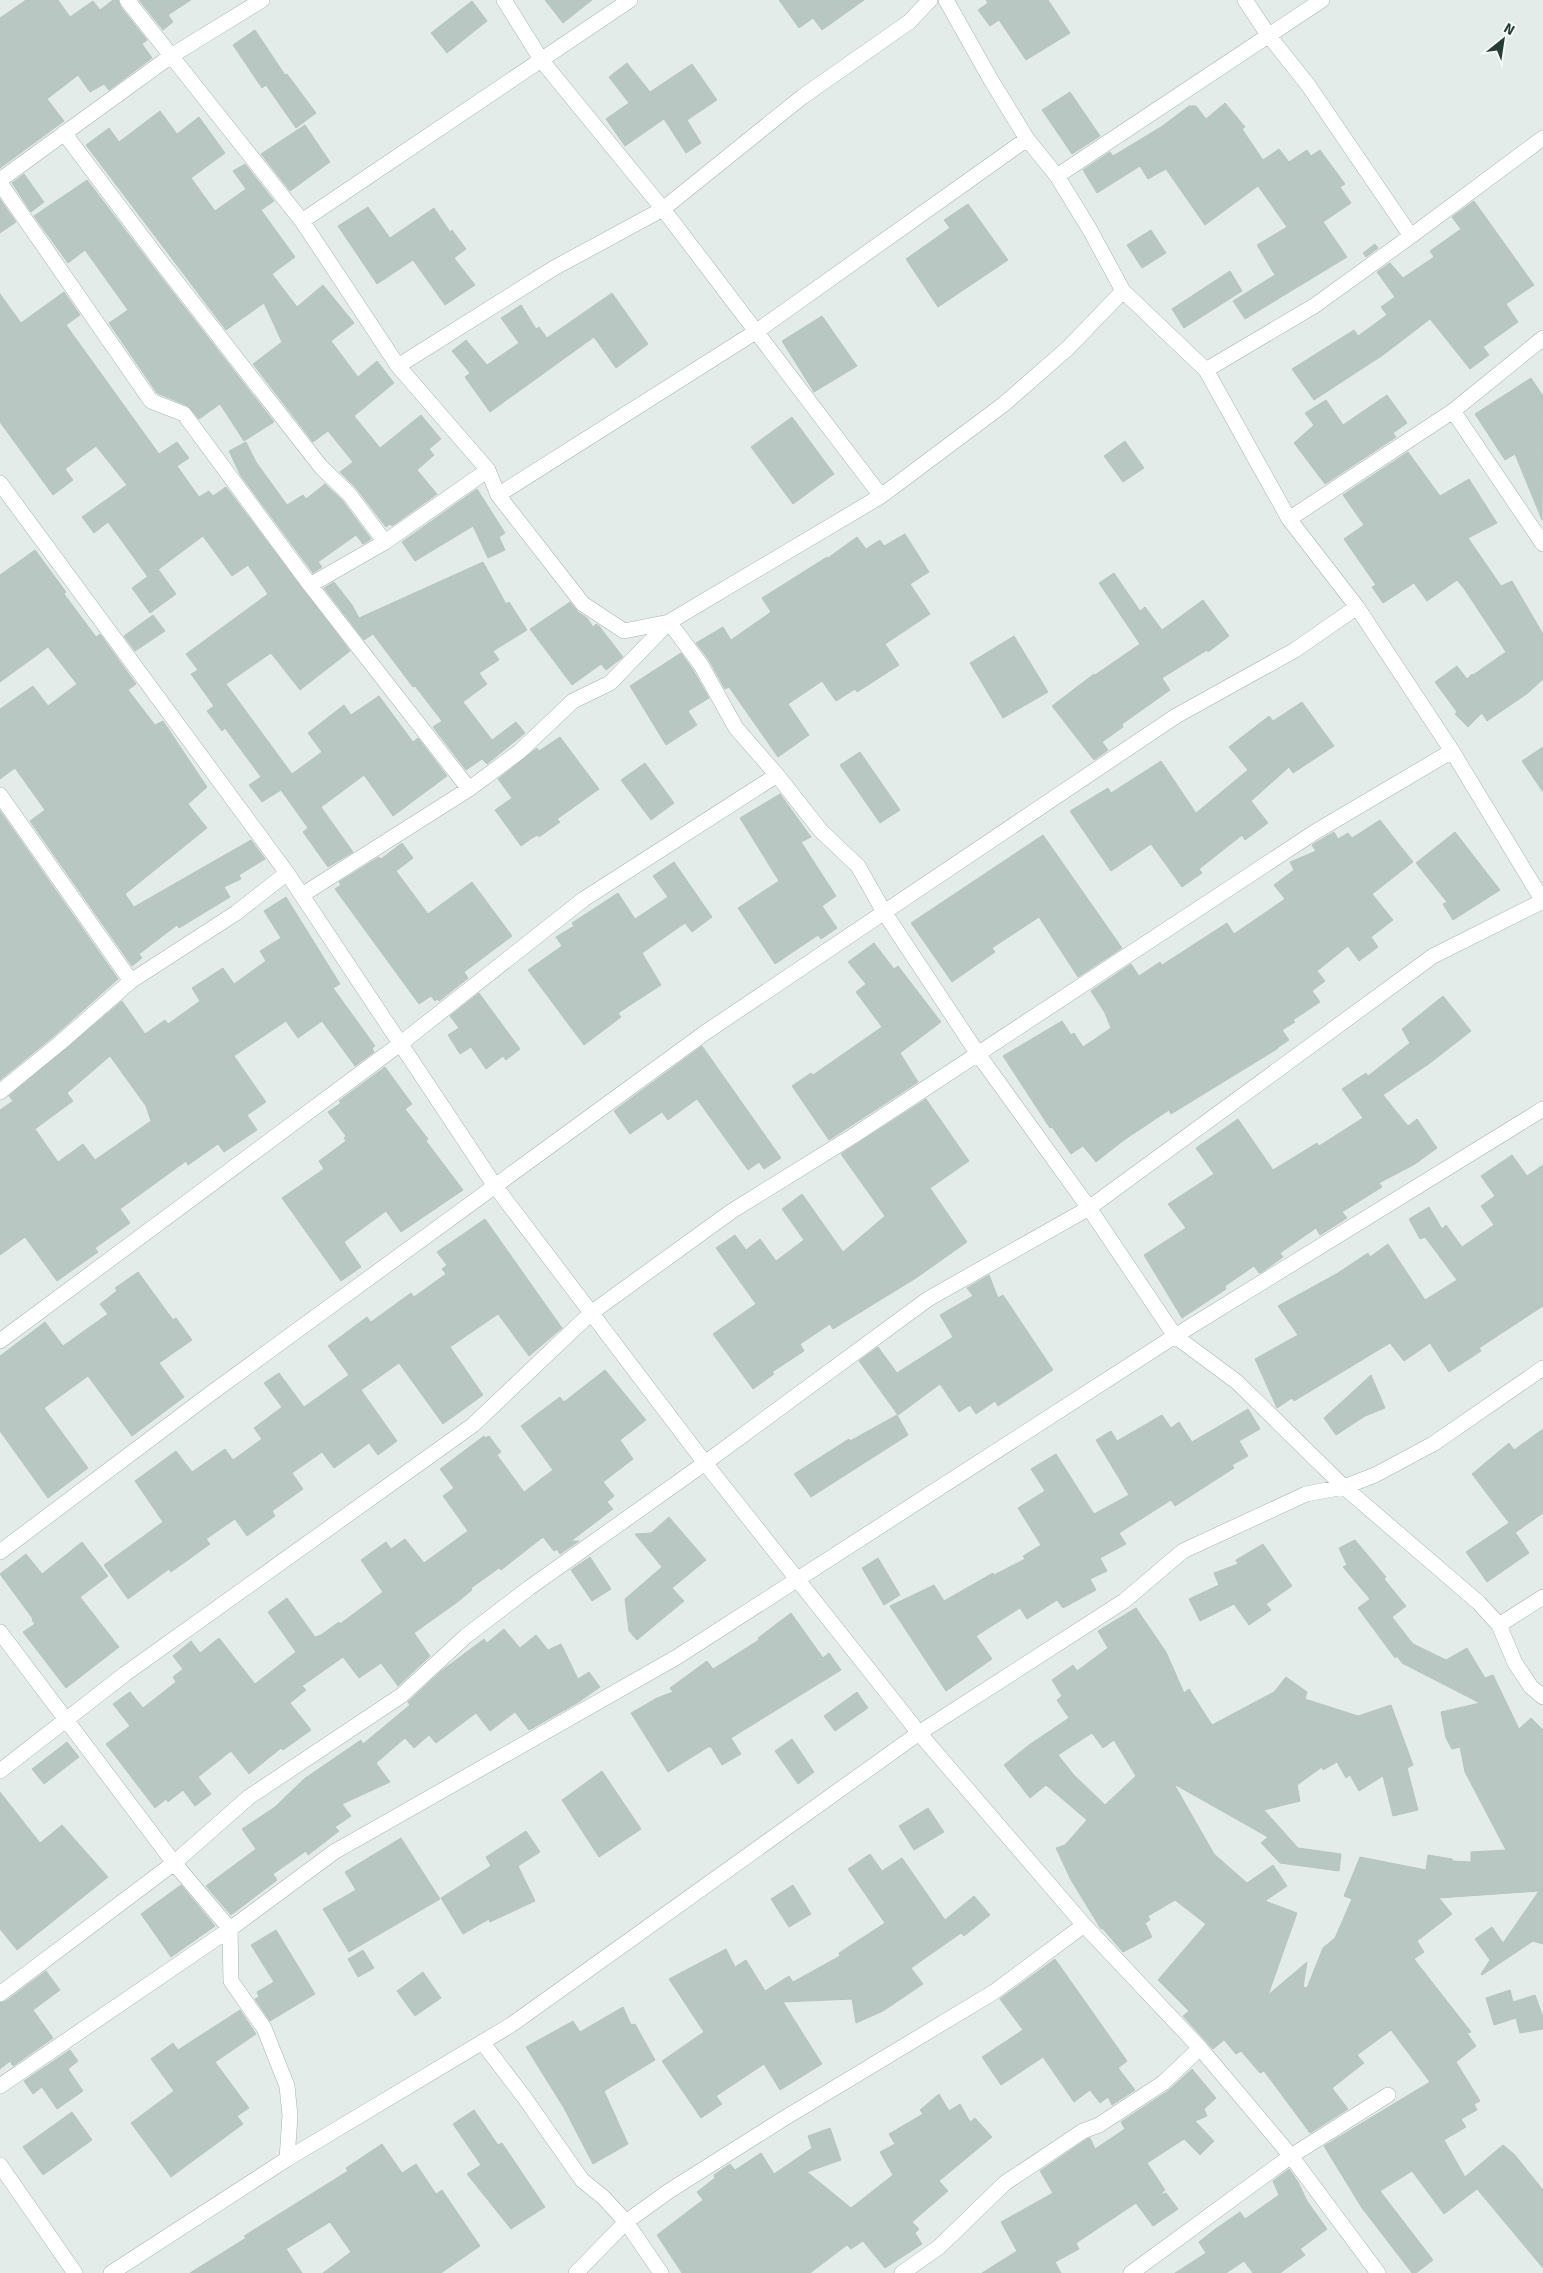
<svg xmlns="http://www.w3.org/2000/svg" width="1543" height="2273" viewBox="0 0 1543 2273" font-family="Signika,sans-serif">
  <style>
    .building { fill: #b9c7c2; stroke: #b7c5c0; fill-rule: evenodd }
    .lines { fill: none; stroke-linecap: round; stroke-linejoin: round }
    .minor-casing { stroke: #a7b4b0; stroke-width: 16 }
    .tertiary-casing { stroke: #a7b4b0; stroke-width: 16 }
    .minor { stroke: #fff; stroke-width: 15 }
    .tertiary { stroke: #fff; stroke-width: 15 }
  </style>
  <rect width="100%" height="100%" fill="#e4ece9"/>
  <!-- building -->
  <path class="building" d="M26 0H58L70 17 93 1 100 10 113 0H118L120 6 147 40 142 44 152 58 109 90 104 84 90 92 78 75 47 99 64 121 0 168V18Z
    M139 0H191L168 15 173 22 163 30Z
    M545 0H592L563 23Z
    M779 0H864L822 30 813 18 799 28Z
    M986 0H1048L1070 33 1026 60 999 20 990 26 978 10 988 3Z
    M472 1 487 21 447 53 431 33Z
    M255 30 285 75 287 74 316 113 296 128 266 85 262 88 233 45Z
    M627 63 650 92 692 64 717 100 687 120 701 143 686 153 664 119 625 146 606 119 629 103 609 77Z
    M1070 92 1100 136 1072 154 1042 110Z
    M1225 103 1245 127 1242 129 1263 160 1279 149 1289 162 1307 150 1311 156 1320 150 1345 184 1340 187 1351 203 1323 222 1347 257 1245 319 1233 301 1275 275 1257 245 1287 227 1258 186 1205 225 1166 169 1148 179 1140 166 1097 193 1083 170 1110 152 1113 156 1161 127 1189 106H1196L1206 119Z
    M160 111 177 134 199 117 225 153 191 178 215 211 246 189 233 171 245 164 274 201 261 210 295 257 272 274 297 307 323 285 354 323 331 341 358 377 377 361 394 383 354 416 380 448 421 415 441 439 429 449 434 455 417 470 437 494 392 526 390 524 386 527 356 488 340 472 353 462 328 431 313 442 253 364 282 342 264 303 226 330 86 145 109 128 119 142Z
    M305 125 330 162 290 191 261 154Z
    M24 174 44 202 31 212 12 183Z
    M87 180 154 268 274 422 244 441 220 404 199 419 188 406 157 393 109 323 128 310 85 250 68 263 34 216Z
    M0 199 16 222 0 233Z
    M1474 201 1534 285 1506 304 1518 322 1483 347 1489 355 1470 369 1430 319 1383 355 1314 400 1292 369 1354 330 1358 336 1387 315 1381 307 1395 297 1377 272 1390 263 1403 278 1434 257 1430 251 1461 229 1452 217Z
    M968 204 1008 260 938 307 906 259 950 228 944 220Z
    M368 207 390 238 434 208 450 232 452 230 466 249 454 258 475 285 445 305 413 260 377 284 338 226Z
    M1151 230 1166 253 1142 268 1127 245Z
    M1375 244 1378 248 1366 257 1363 253Z
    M1230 271 1242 291 1184 328 1172 309Z
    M64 292 80 315 66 325 159 454 177 442 189 458 177 466 199 497 209 491 213 496 226 487 350 651 300 690 271 653 226 684 292 774 322 752 308 733 344 705 351 715 379 696 413 742 418 738 447 776 393 816 364 775 321 807 353 852 328 867 303 832 308 828 281 790 262 802 249 785 261 777 225 728 222 731 207 711 214 706 191 674 198 670 186 654 268 594 248 565 232 576 203 536 148 577 108 522 94 533 82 517 127 485 96 446 65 469 73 480 53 495 0 422V294L21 323Z
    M612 293 648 344 616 368 594 337 490 412 465 377 470 373 452 351 466 340 487 365 519 343 501 318 521 305 536 329 539 327 547 338Z
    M822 316 857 366 814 392 782 341Z
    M1531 378 1543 396 1542 520 1515 454 1505 460 1475 414Z
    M1387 395 1407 423 1393 433 1396 437 1325 484 1294 443 1314 425 1305 413 1326 400 1343 425Z
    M792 417 834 474 793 504 751 447Z
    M1125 441 1144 468 1123 482 1104 456Z
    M246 442 256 462 287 505 303 495 306 499 325 484 342 500 371 539 363 544 356 535 318 562 322 567 313 573 241 476 229 451Z
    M1408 452 1440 496 1469 479 1497 523 1468 538 1501 586 1512 581 1543 634V679L1528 693 1487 721 1482 713 1468 727 1455 714 1457 712 1435 682 1457 666 1467 679 1472 674 1473 675 1506 652 1465 590 1457 580 1427 601 1414 583 1383 603 1372 587 1376 585 1344 539 1364 525 1343 495Z
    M477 489 505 533 499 537 505 550 488 558 473 526 415 561 402 542Z
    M905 534 929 572 910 584 930 614 885 644 899 665 857 692 855 689 836 701 822 681 788 704 809 735 778 757 729 687 725 689 709 660 696 643 723 627 731 640 771 612 762 598 827 557 828 558 857 537 866 549 880 540 884 546Z
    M35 550 66 592 64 594 96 637 100 634 136 684 128 690 155 725 163 721 207 787 188 804 207 828 125 894 134 907 251 840 265 859 239 875 241 879 224 887 230 897 179 928 177 925 139 954 142 958 132 966 30 821 45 810 15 768 0 779V709L33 686 48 706 77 684 48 647 0 682V575Z
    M483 562 506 604 509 602 527 630 493 651 499 660 479 673 487 684 463 702 492 740 516 722 525 733 487 764 482 759 466 770 433 727 442 721 415 686 413 687 373 634 364 640 324 588 334 582 352 605 359 618Z
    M158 569 176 594 150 613 132 588Z
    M1114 573 1140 611 1145 607 1162 630 1203 600 1229 636 1208 652 1207 650 1162 678 1170 690 1122 724 1123 727 1102 742 1108 750 1094 760 1052 706 1094 674 1095 675 1140 644 1099 583Z
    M570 602 578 612 587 618 593 627 596 624 599 626 623 657 606 670 601 664 572 685 530 629Z
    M153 615 165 631 135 651 124 636Z
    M1014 636 1048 692 1003 718 970 663Z
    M681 653 693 670 709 698 688 711 697 725 666 745 630 686Z
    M1302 702 1334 746 1293 773 1289 767 1251 801 1268 823 1245 840 1242 835 1199 869 1202 873 1182 887 1151 844 1111 871 1070 811 1108 788 1111 793 1161 761 1196 813 1248 770 1229 747 1269 716 1273 721Z
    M560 737 599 789 557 819 560 822 539 837 538 835 532 838 521 846 495 810 512 798 498 779 537 748 539 751Z
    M1543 747V792L1522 761Z
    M860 752 900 810 880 823 840 765Z
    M645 763 674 803 651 820 621 780Z
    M780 794 811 837 801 842 836 896 822 906 837 928 821 939 818 935 775 964 738 908 779 881 740 818Z
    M0 811 118 979 54 1036 0 1080Z
    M1380 820 1413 862 1372 894 1393 920 1371 937 1378 947 1359 961 1348 946 1317 971 1325 981 1312 991 1320 1002 1293 1020 1295 1022 1282 1030 1289 1040 1277 1048V1049L1171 1114 1169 1110 1124 1140 1096 1162 1083 1146 1071 1154 1052 1127 1050 1128 1003 1056 1062 1021 1071 1035 1074 1033 1083 1047 1111 1028 1105 1013 1091 991 1131 964 1139 976 1160 962 1162 965 1227 923 1234 934 1285 899 1274 885 1294 870 1290 862 1316 851 1312 845 1334 832 1338 839 1348 833 1352 838Z
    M1455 832 1500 890 1453 920 1443 904 1447 902 1416 863Z
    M1043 835 1122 948 1078 977 1039 917 992 948 995 952 952 982 911 923Z
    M402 843 413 858 396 871 428 914 472 882 512 936 464 972 468 978 439 1001 437 999 435 1001 431 996 419 1004 335 889 341 885 339 882 379 857 381 859Z
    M674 862 712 917 692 932 685 923 642 953 661 985 618 1013 621 1017 584 1045 528 970 562 946 556 937 574 926 572 923 618 893 635 919 668 897 653 876Z
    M286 897 340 984 333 988 375 1046 372 1048 374 1052 355 1066 322 1021 298 1038 286 1021 234 1056 266 1102 247 1115 257 1130 224 1152 218 1144 188 1165 186 1161 120 1209 130 1223 95 1248 98 1252 57 1281 25 1237 0 1255V1110L13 1101 9 1096 122 1001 145 1034 165 1020 168 1024 200 1001 192 988 223 968 234 984 266 961 260 951 281 938 264 911ZM110 1056 146 1106 151 1121 95 1160 83 1144 58 1162 35 1129 73 1101 67 1093Z
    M874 943 894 969 898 966 941 1022 900 1053 918 1082 829 1140 792 1086 811 1073 813 1075 882 1027 856 992 866 984 848 962Z
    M479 993 520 1049 506 1060 503 1056 486 1069 471 1047 460 1054 448 1035 459 1028 450 1016Z
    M1443 996 1471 1031 1430 1063 1383 1095 1408 1126 1417 1119 1437 1148 1415 1164 1379 1183 1382 1187 1342 1212 1347 1218 1320 1235 1316 1228 1280 1253 1283 1257 1262 1272 1259 1273 1254 1266 1225 1286 1226 1289 1182 1318 1144 1255 1186 1228 1168 1204 1214 1174 1196 1148 1238 1119 1273 1170 1317 1143 1319 1146 1363 1118 1342 1089 1366 1073 1368 1076 1410 1043 1402 1029Z
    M702 1046 781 1158 764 1169 759 1162 748 1170 697 1099 668 1120 662 1112 630 1134 614 1111Z
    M385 1067 412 1104 405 1109 428 1139 426 1141 463 1190 401 1232 386 1211 344 1242 361 1267 341 1281 282 1198 324 1169 319 1161 346 1141 344 1138 346 1136 328 1112 341 1103 339 1101Z
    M926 1099 969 1161 930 1188 967 1242 916 1278 833 1329 830 1324 800 1344 804 1351 772 1372 774 1374 753 1389 713 1334 756 1304 716 1248 735 1235 746 1250 760 1239 776 1261 804 1240 782 1209 802 1194 843 1252 885 1216 841 1154Z
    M1512 1155 1527 1176 1543 1165V1306L1479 1348 1481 1351 1449 1372 1430 1343 1404 1361 1390 1343 1294 1401 1292 1398 1277 1408 1255 1359 1298 1335 1278 1306 1338 1273 1368 1253 1370 1257 1388 1244 1425 1300 1457 1280 1425 1237 1420 1239 1409 1219 1429 1207 1442 1229 1446 1225 1462 1247 1494 1225 1481 1206 1495 1196 1481 1176Z
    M485 1219 562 1328 529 1356 498 1314 450 1347 483 1395 443 1424 399 1363 361 1390 397 1441 378 1455 369 1443 334 1468 322 1452 292 1473 303 1489 272 1511 275 1516 247 1536 235 1519 206 1539 210 1544 171 1572 169 1569 128 1599 104 1565 163 1522 135 1481 176 1451 192 1472 225 1449 233 1460 262 1439 254 1428 282 1407 264 1383 279 1373 304 1407 349 1375 328 1346 367 1317 371 1322 411 1293 414 1297 446 1274 442 1269 447 1265 437 1252Z
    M138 1272 173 1320 176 1318 192 1340 159 1363 184 1397 132 1436 88 1376 44 1408 88 1468 48 1498 0 1431V1356L45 1322 63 1346 108 1314 100 1304 117 1291 115 1288Z
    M989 1275 998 1298 1003 1295 1053 1370 998 1406 995 1401 976 1414 970 1405 959 1412 940 1384 898 1415 859 1361 878 1347 897 1373 953 1337 940 1315 973 1296 967 1288Z
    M605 1370 646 1420 620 1440 633 1459 603 1482 614 1496 607 1502 613 1509 571 1541H579L560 1554 557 1549 554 1551 543 1537 501 1570 499 1568 471 1588 472 1590 456 1603 414 1633 430 1656 398 1686 381 1663 359 1678 343 1657 302 1686 306 1690 290 1703 311 1730 283 1750 281 1748 249 1774 231 1751 198 1777 211 1794 195 1806 183 1790 168 1802 166 1799 155 1808 106 1744 130 1726 113 1704 130 1692 143 1708 176 1682 173 1677 183 1669 173 1656 191 1641 200 1653 219 1638 255 1684 296 1652 268 1612 287 1598 315 1637 321 1635 339 1622 340 1624 383 1592 361 1560 386 1542 391 1549 405 1539 424 1563 468 1531 443 1496 454 1488 440 1469 484 1436 485 1438 489 1436 501 1452 497 1455 524 1492 553 1470 521 1426 560 1397 564 1402Z
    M1371 1375 1385 1408 1365 1416 1336 1435 1324 1418Z
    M1248 1409 1260 1429 1239 1441 1248 1456 1232 1465 1234 1468 1175 1506 1171 1500 1119 1533 1126 1544 1100 1558 1107 1571 1090 1579 1096 1590 1063 1608 1057 1600 1027 1619 1020 1608 976 1636 992 1659 946 1691 890 1606 934 1585 944 1601 993 1573 994 1575 1025 1559 1023 1556 1041 1545 1018 1508 1045 1491 1031 1469 1056 1454 1094 1514 1129 1495 1096 1440 1111 1431 1117 1441 1162 1415 1171 1428 1179 1422 1192 1442Z
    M897 1415 908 1435 811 1497 794 1474 849 1439 850 1441Z
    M1543 1429V1513L1516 1532 1472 1474 1509 1443 1514 1450Z
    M669 1517 706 1560 672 1588 684 1601 637 1640 629 1631 625 1599 662 1567 635 1534 651 1533Z
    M1509 1523 1529 1553 1487 1582 1466 1552Z
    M1355 1540 1386 1577 1384 1579 1406 1606 1392 1617 1413 1644 1446 1660 1467 1648 1485 1678 1493 1675 1519 1729 1531 1718 1543 1730V1944L1533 1941 1482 1975 1481 1974 1490 1960 1475 1939 1492 1927 1503 1943 1539 1891 1439 1898 1452 1914 1417 1941 1424 1952 1414 1959 1471 2032 1467 2033 1476 2046 1456 2062 1480 2101 1474 2104 1477 2110 1461 2119 1466 2127 1444 2140 1465 2177 1503 2145 1514 2154 1543 2190V2268L1477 2189 1444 2214 1412 2171 1380 2191 1433 2260 1416 2273H1412L1362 2208 1324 2146 1430 2082 1391 2030 1357 2055 1364 2063 1332 2088 1348 2109 1310 2133 1264 2071 1260 2073 1241 2051 1236 2054 1224 2040 1213 2049 1183 2016 1189 2011 1158 1980 1206 1924 1175 1900 1148 1916 1150 1920 1145 1923 1152 1937 1123 1952 1102 1928 1101 1929 1071 1880 1056 1848 1065 1845 1087 1820 1046 1785 1030 1798 1004 1765 1029 1745 1069 1718 1057 1700 1062 1696 1052 1680 1073 1665 1077 1671 1108 1648 1098 1631 1136 1608 1166 1652 1184 1693 1189 1689 1212 1725 1274 1692 1286 1677 1307 1692 1305 1699 1358 1716 1391 1705 1413 1765 1407 1768 1418 1810 1393 1816 1383 1776 1359 1791 1350 1775 1346 1778 1337 1762 1323 1770 1322 1767 1297 1785 1300 1801 1264 1810 1298 1848 1341 1854 1339 1871 1280 1863 1261 1843 1268 1837 1174 1784 1214 1854 1247 1883 1273 1865 1287 1886 1265 1901 1297 1913 1268 1995 1307 1962 1303 1987 1307 1988 1323 1948 1335 1938 1352 1899 1344 1896 1360 1857 1426 1870 1428 1855 1452 1859 1453 1861 1471 1862V1852L1506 1850 1465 1772 1460 1747 1452 1749 1446 1738 1441 1712 1480 1703 1402 1663 1397 1656 1395 1658 1358 1608 1370 1599 1343 1567 1347 1565 1339 1548ZM1092 1733 1103 1748 1114 1740 1136 1776 1105 1805 1073 1774 1058 1755Z
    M82 1542 108 1576 80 1597 119 1647 66 1688 23 1632 35 1624 32 1620 33 1619 0 1574 26 1554 42 1574Z
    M1263 1544 1292 1586 1266 1604 1271 1610 1249 1625 1234 1604 1200 1621 1189 1599 1219 1585 1214 1573 1238 1564 1236 1560Z
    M590 1557 611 1589 592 1601 571 1570Z
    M878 1558 900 1595 884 1605 862 1568Z
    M791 1613 823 1658 829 1653 841 1670 731 1738 741 1754 722 1765 711 1747H708L668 1772 631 1713 657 1698 673 1692 670 1688 707 1661 713 1669 759 1640 758 1638Z
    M504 1629 520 1648 536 1635 548 1650 561 1644 578 1679 589 1672 600 1687 577 1703 529 1730 515 1712 490 1731 476 1713 436 1743 429 1735 414 1748 405 1738 376 1763 390 1782 342 1804 351 1816 335 1827 339 1831 308 1855 306 1851 273 1874 277 1880 231 1915 206 1886 256 1849 242 1829 275 1807 304 1779 361 1740 363 1744 410 1705 408 1702 440 1672 484 1639 487 1643Z
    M857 1692 868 1708 835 1731 824 1716Z
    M792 1739 814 1772 798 1784 775 1751Z
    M67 1742 79 1757 44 1784 32 1769Z
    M602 1771 641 1829 599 1857 562 1800Z
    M0 1792 40 1843 62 1825 108 1877 17 1950 0 1929Z
    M928 1808 944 1832 914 1850 899 1826Z
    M526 1831 540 1852 518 1866 535 1901 490 1922 489 1919 463 1934 441 1898 491 1866 486 1857Z
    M401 1838 440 1899 349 1952 323 1909 356 1890 345 1872Z
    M870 1854 882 1871 902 1858 945 1920 974 1896 990 1915 964 1936 961 1933 911 1968 923 1984 883 2011 856 2023 852 1999 783 2002 822 2064 780 2090 764 2064 716 2096 722 2104 701 2118 662 2061 704 2032 669 1979 726 1949 735 1967 746 1960 765 1991 789 1976 793 1982 840 1956 839 1953 885 1923 848 1869Z
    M181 1885 215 1926 171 1957 141 1914Z
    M793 1885 811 1914 789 1927 771 1899Z
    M276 1930 315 1994 270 2021 255 1999 259 1997 257 1992 274 1982 251 1945Z
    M363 1950 374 1968 358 1977 348 1959Z
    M1055 1959 1127 2061 1118 2068 1135 2090 1112 2105 1108 2097 1100 2103 1090 2090 1074 2102 1043 2057 1001 2085 982 2057 1023 2030 1000 1999Z
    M46 1971 60 1990 33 2010 53 2038 13 2066 10 2061 0 2069V2003L6 2001Z
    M423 1972 441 1998 415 2016 397 1991Z
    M1510 1990 1513 2002 1535 1995 1543 2017V2029L1520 2033 1516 2018 1494 2025 1486 1998Z
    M623 2007 631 2025 635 2024 655 2060 604 2091 628 2144 593 2164 564 2108 526 2047 573 2021 580 2032Z
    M240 2010 256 2034 215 2062 249 2108 237 2116 243 2124 171 2177 131 2123 174 2091 151 2059 173 2043 178 2050Z
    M70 2050 78 2061 68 2069 83 2091 57 2109 42 2087 33 2094 24 2081Z
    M1192 2069 1216 2098 1204 2109 1207 2116 1195 2121 1214 2141 1200 2155 1184 2139 1147 2163 1165 2190 1160 2195 1166 2193 1178 2209 1153 2226 1136 2203 1076 2243 1079 2249 1055 2262 1061 2273H982L1017 2251 1001 2222 1053 2193 1040 2171 1087 2139 1090 2138 1095 2149 1125 2129 1121 2122 1168 2091Z
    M939 2094 949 2111 960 2104 970 2122 975 2118 992 2137 939 2181 948 2191 912 2222 919 2229 915 2233 922 2244 885 2268 863 2241 851 2249 847 2245 810 2273H682L657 2235 703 2200 697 2192 715 2178 714 2175 730 2164 735 2170 761 2153 774 2174 812 2148 808 2136 830 2128 841 2160 807 2172 851 2208 893 2175 880 2152 895 2144 889 2134 923 2114 920 2110Z
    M474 2110 498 2145 502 2143 545 2207 511 2229 467 2174 481 2165 453 2124Z
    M72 2112 92 2140 43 2175 23 2147Z
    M382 2144 402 2173 416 2164 436 2194 442 2190 480 2246 441 2273H323L351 2252 330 2222 286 2249 302 2273H190L246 2238 244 2236 348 2171 346 2168Z
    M1289 2169 1298 2182 1307 2201 1327 2229 1300 2249 1305 2255 1280 2273H1253L1244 2261 1226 2273H1175L1206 2253 1199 2242 1214 2230 1240 2212 1245 2219 1279 2195 1273 2181Z"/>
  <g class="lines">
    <defs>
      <path id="minor" d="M127 0 302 221 398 366 488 470 498 495 583 604 624 631 669 622 701 665 736 728 777 775 821 831 858 866 884 912 978 1054 1089 1208 1175 1336 1237 1382 1344 1487 1479 1603 1499 1625 1515 1663 1531 1687 1543 1697
        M504 0 542 61 663 209 881 496
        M946 0 991 80 1027 139 1057 176 1090 230 1123 291 1206 370 1289 519 1357 607 1452 751 1543 901
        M1245 0 1269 36 1308 85 1411 236
        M64 133 161 262 321 467 349 494 385 542
        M1057 176 1322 0
        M0 180 171 56 262 0
        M0 183 151 401 184 414 310 585 469 789
        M302 221 630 0
        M398 366 554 268 663 209 802 97 909 22 930 0
        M1206 370 1314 306 1411 236 1543 138
        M1453 411 1543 544
        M498 495 757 331 1027 139
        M1289 519 1453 411 1543 338
        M310 585 385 542 488 470
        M0 795 131 981
        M302 895 469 789 519 752 573 701 610 683 669 622 881 496 1004 404 1068 348 1123 291
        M0 1092 60 1043 131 981 236 913 287 873
        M0 1341 400 1044 584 899 777 775
        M0 1552 210 1394 706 1032 1176 716 1295 650 1357 607
        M1499 1625 1543 1597
        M0 1632 174 1863 230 1929 231 1981 264 2028 287 2086 290 2116 287 2159
        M919 1733 1124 1601 1183 1551 1306 1494 1344 1487 1375 1475 1433 1444 1543 1368
        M0 1771 125 1674 473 1425 591 1313 732 1211 853 1136 1315 832 1452 751
        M0 1994 174 1863 249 1797 402 1695 466 1636 529 1588 705 1463 928 1299 1089 1208 1433 956 1543 901
        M482 2042 524 2097 582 2180 603 2197 626 2222 661 2273
        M0 2086 230 1929 334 1852 677 1657 1175 1336 1543 1109
        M0 2165 75 2273
        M576 2273 626 2222 669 2191 783 2119 994 1992 1084 1925
        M902 2273 939 2247 1005 2183 1083 2131 1099 2125 1163 2083 1200 2048
        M1131 2273 1291 2156 1388 2095"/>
      <path id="tertiary" d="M0 483 287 873 495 1186 705 1463 919 1733 1084 1925 1200 2048 1291 2156 1378 2273
        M111 2273 287 2159 511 2025 919 1733"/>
    </defs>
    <!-- minor casing -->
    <use href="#minor" class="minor-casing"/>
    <!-- tertiary casing -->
    <use href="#tertiary" class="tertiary-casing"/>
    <!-- minor -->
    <use href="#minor" class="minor"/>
    <!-- tertiary -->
    <use href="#tertiary" class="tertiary"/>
  </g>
  <!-- north arrow -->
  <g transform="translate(1503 40) rotate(30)" stroke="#f4f9f7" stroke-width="4" paint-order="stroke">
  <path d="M0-4L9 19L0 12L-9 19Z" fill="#253d36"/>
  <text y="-8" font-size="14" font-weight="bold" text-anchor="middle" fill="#253d36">N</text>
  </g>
</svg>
